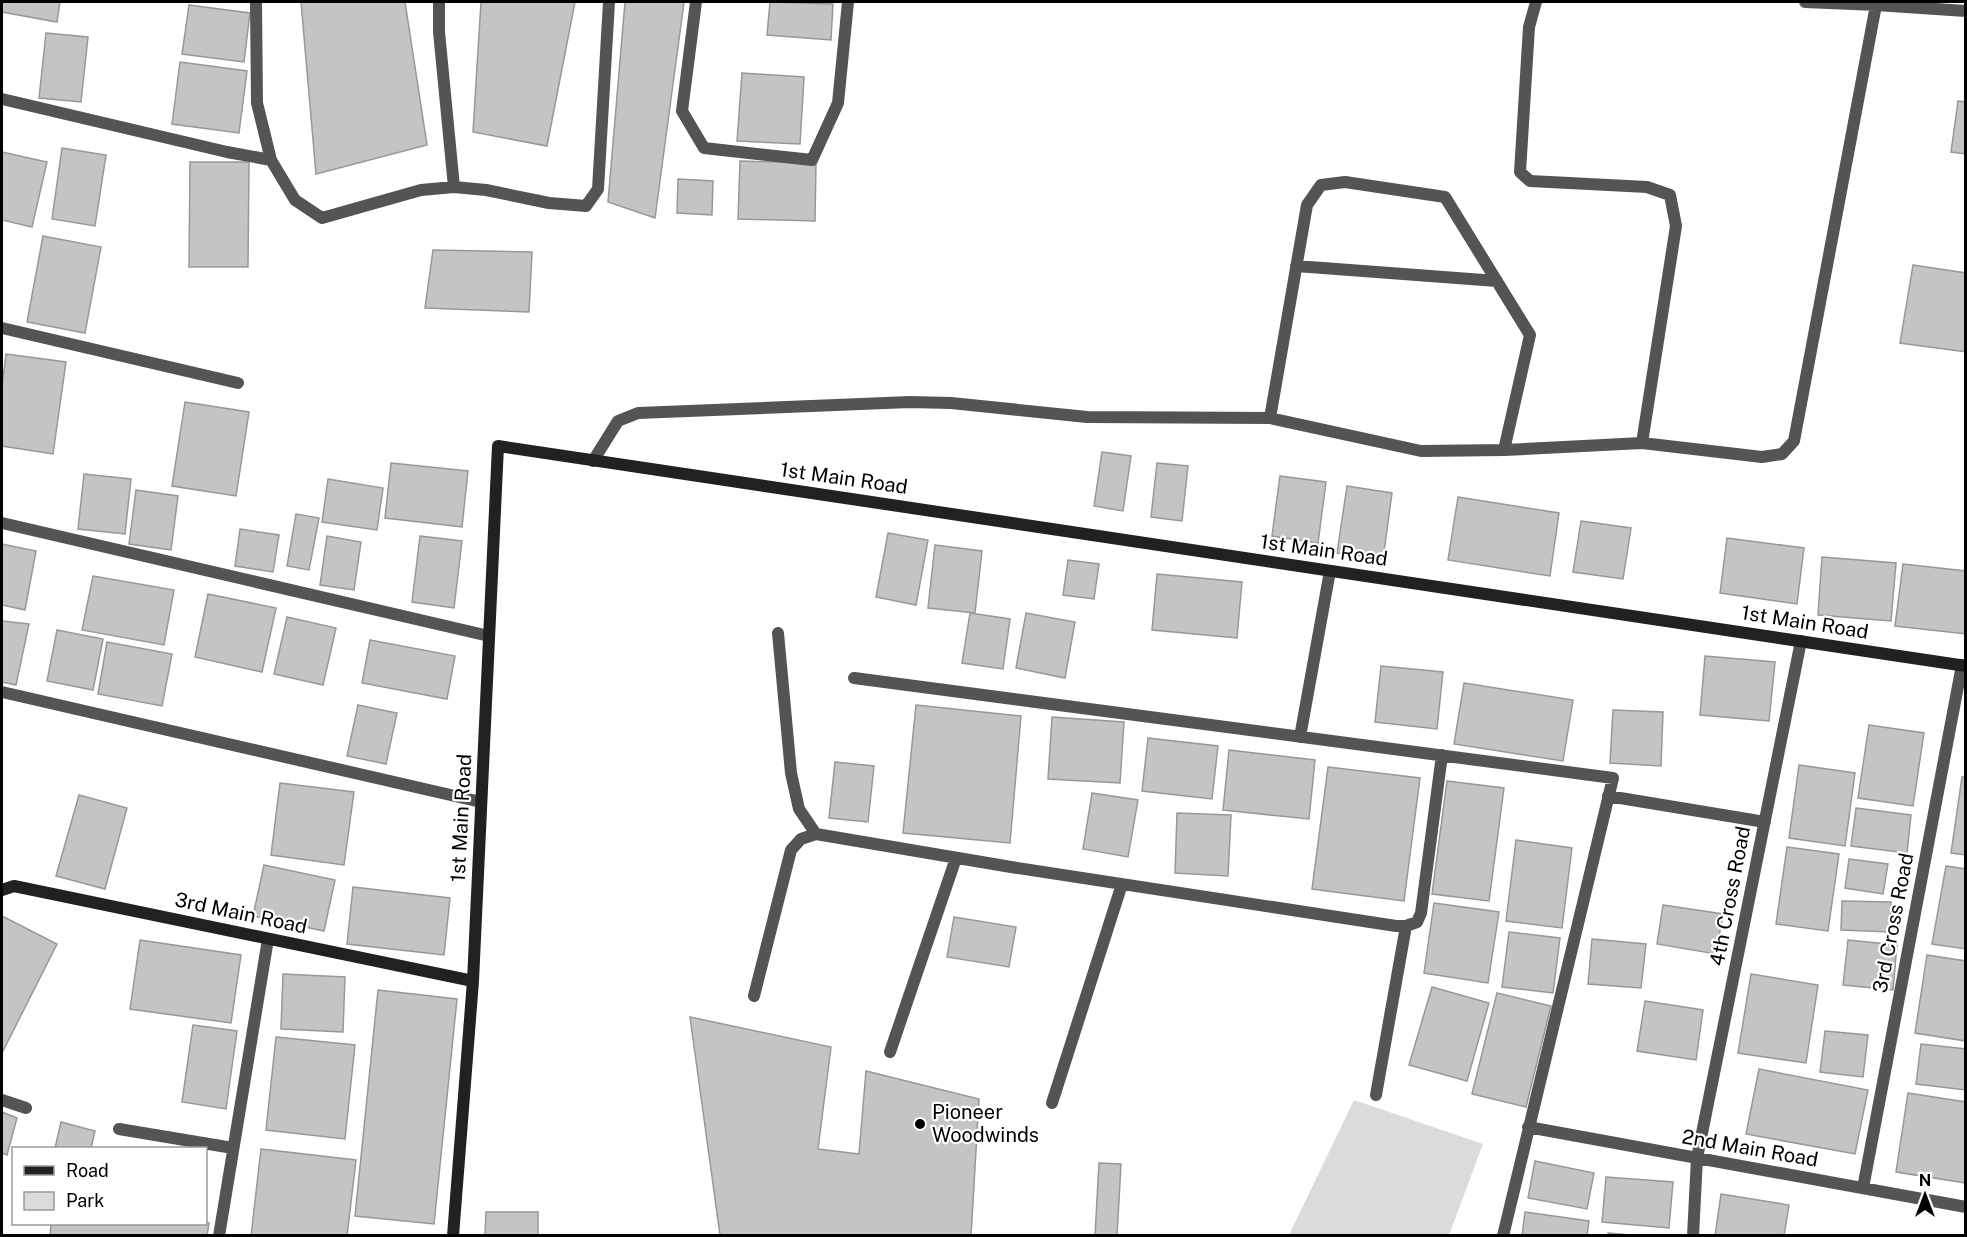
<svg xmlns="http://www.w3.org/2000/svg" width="1967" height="1237" viewBox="0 0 1967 1237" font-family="'Public Sans',sans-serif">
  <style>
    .green { fill: #dbdbdb }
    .building { fill: #c4c4c4; stroke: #989898; stroke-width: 1.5 }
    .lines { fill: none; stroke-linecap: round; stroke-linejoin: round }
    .street { stroke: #545454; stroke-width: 12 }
    .secondary { stroke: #212121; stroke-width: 12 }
    .poi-dot { fill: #000; stroke: #fff; stroke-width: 2 }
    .labels { text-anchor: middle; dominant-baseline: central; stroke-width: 4.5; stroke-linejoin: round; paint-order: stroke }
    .street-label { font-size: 20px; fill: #000; stroke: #fff }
    .poi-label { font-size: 20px; fill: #000; stroke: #fff; text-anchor: start }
  </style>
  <rect width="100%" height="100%" fill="#fff"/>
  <!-- green -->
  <path class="green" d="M1354 1100 1483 1144 1449 1235H1289Z"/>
  <!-- building -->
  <path class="building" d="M2 2H60L57 22 2 12Z
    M301 2H405L427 145 316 174Z
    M481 2H575L547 146 473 132Z
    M625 2H684L655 218 608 202Z
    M770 2 833 4 831 40 767 35Z
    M189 5 250 13 244 62 182 54Z
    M46 33 88 37 81 102 39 98Z
    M180 62 247 71 239 133 172 124Z
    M742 73 804 77 800 144 737 141Z
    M1958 101 1966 102V154L1951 152Z
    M62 148 106 155 95 226 52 219Z
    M2 152 47 162 32 227 2 220Z
    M740 161 816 163 815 221 738 219Z
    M190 162H249L248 267H189Z
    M678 179 713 181 712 215 677 213Z
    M43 236 101 247 85 333 27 322Z
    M433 250 532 252 529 312 425 308Z
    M1913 265 1966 273V352L1900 343Z
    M6 354 66 362 53 454 2 446V386Z
    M185 402 249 412 236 496 172 486Z
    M1102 452 1131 456 1123 511 1094 506Z
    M391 463 468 471 462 527 385 518Z
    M1157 463 1188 466 1182 521 1151 517Z
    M84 474 131 479 125 534 78 529Z
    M1280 476 1326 482 1318 543 1272 536Z
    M328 479 383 488 377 530 322 522Z
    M1347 486 1392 493 1383 559 1337 553Z
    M136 490 178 496 171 550 129 544Z
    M1458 497 1559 513 1550 576 1448 560Z
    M296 514 319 518 309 570 287 566Z
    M1581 521 1631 528 1623 579 1573 572Z
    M240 529 279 535 273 572 235 566Z
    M888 533 928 540 916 605 876 597Z
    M327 536 361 542 354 590 320 585Z
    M420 536 462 541 454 608 412 602Z
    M1727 538 1804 548 1797 604 1720 593Z
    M2 544 36 551 25 610 2 605Z
    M935 545 982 551 975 613 928 608Z
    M1822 557 1896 563 1891 621 1818 615Z
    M1068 560 1099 564 1094 599 1063 595Z
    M1903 564 1966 571V634L1895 626Z
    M1157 574 1242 582 1237 638 1152 630Z
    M93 576 174 590 164 645 82 630Z
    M208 594 276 608 262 672 195 657Z
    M970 613 1010 619 1003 669 962 663Z
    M1026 613 1075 622 1065 678 1016 668Z
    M287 617 336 628 323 685 274 674Z
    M2 621 29 624 16 685 2 682Z
    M57 630 103 639 93 690 47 681Z
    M370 640 455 656 447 699 362 683Z
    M107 642 172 654 162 706 98 694Z
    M1705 656 1775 662 1769 721 1700 715Z
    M1381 666 1443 672 1437 729 1375 722Z
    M1464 683 1573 700 1563 761 1454 744Z
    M358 705 397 713 386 764 347 756Z
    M916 705 1021 716 1010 843 903 833Z
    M1613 710 1663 712 1661 766 1610 763Z
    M1052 717 1124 722 1120 783 1048 779Z
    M1869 725 1924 733 1913 806 1858 798Z
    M1148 738 1218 746 1212 799 1142 791Z
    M1229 750 1315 760 1309 819 1223 810Z
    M835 762 874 766 868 822 829 818Z
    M1799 765 1855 773 1845 846 1789 838Z
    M1328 767 1420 778 1404 901 1312 889Z
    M1962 777H1966V855L1951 853Z
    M1447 781 1504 788 1489 901 1432 894Z
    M280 783 354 792 344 865 271 855Z
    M1092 793 1138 800 1128 857 1083 849Z
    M79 795 127 808 105 889 56 876Z
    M1856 808 1911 815 1907 853 1851 846Z
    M1177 813 1231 815 1228 876 1175 873Z
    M1516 840 1572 848 1562 928 1506 921Z
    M1787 847 1839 854 1828 931 1776 924Z
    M1849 859 1888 864 1883 894 1845 888Z
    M264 865 335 880 324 931 253 916Z
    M1946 866 1966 869V949L1932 944Z
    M353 887 450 898 444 955 347 944Z
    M1842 901 1891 902 1890 932 1841 930Z
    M1434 903 1499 912 1488 983 1424 973Z
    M1663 905 1723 914 1716 954 1657 944Z
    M2 916 57 944 2 1053Z
    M954 917 1016 927 1009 967 947 957Z
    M1509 932 1560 938 1553 993 1502 987Z
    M1592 939 1646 944 1641 988 1588 984Z
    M140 940 241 955 231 1023 130 1009Z
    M1848 940 1897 945 1893 990 1843 985Z
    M1927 955 1966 961V1041L1915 1033Z
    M283 974 345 977 343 1032 281 1029Z
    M1751 974 1818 985 1806 1063 1738 1053Z
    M1432 987 1489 1003 1467 1081 1409 1065Z
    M378 990 457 999 434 1224 355 1216Z
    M1497 993 1551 1006 1526 1107 1472 1094Z
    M1645 1001 1703 1010 1696 1060 1637 1051Z
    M690 1017 831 1047 818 1149 859 1154 866 1071 979 1099 971 1236 720 1235Z
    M193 1025 237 1031 226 1109 182 1102Z
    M1825 1031 1868 1035 1863 1077 1820 1072Z
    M276 1037 355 1045 345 1139 266 1130Z
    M1921 1044 1966 1049V1090L1916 1084Z
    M1759 1069 1868 1090 1855 1154 1746 1134Z
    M1908 1093 1966 1102V1183L1896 1172Z
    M2 1112 17 1118 7 1155 2 1153Z
    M61 1122 95 1131 91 1148H55Z
    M261 1149 356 1160 347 1236H251Z
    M1535 1161 1594 1173 1587 1209 1528 1198Z
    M1099 1163 1121 1164 1117 1236H1095Z
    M1606 1177 1673 1182 1669 1228 1602 1222Z
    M1721 1194 1789 1205 1784 1236H1715Z
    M486 1212H538V1236H485Z
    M1525 1212 1589 1221 1587 1236H1522Z
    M209 1223 207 1236H50L51 1224Z
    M1608 1233 1642 1236H1608Z"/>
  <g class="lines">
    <!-- street -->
    <path class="street" d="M256 2 257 103 271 160 295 200 322 218 421 190 454 187 486 190 549 203 586 206 598 189 609 2
      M439 2V32L454 187
      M696 2 682 111 704 148 812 160 838 103 848 2
      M1536 2 1529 27 1520 172 1530 181 1647 187 1670 195 1676 226 1642 443
      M1876 5 1966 11
      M2 99 227 152 271 160
      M1296 266 1497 281
      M2 328 238 383
      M1270 418 1307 205 1321 185 1345 182 1445 197 1530 335 1504 450
      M593 461 618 421 638 413 910 402 951 403 1087 417 1270 418 1421 451 1504 450 1642 443 1762 457 1782 454 1794 441 1876 5 1805 2
      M2 523 489 636
      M778 633 791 773 799 809 816 834
      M854 678 1613 778 1503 1236
      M2 692 481 802
      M1300 737 1330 571
      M1608 796 1765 822
      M754 996 791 850 801 839 816 834 1011 867 1396 926H1406L1417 922 1421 913 1442 755
      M890 1052 956 858
      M1376 1095 1406 926
      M2 1100 26 1108
      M1052 1103 1122 884
      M1528 1127 1966 1207
      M119 1129 233 1148
      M1863 1188 1962 665
      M219 1236 268 939
      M1693 1236 1697 1158 1801 641"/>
    <!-- secondary -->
    <path class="secondary" d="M2 890 14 886 473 981
      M453 1236 473 981 498 446 1966 666"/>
  </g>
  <!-- markers -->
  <circle class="poi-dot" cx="920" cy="1124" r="6"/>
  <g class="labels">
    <!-- street labels -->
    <g class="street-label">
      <text transform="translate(844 478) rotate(8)">1st Main Road</text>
      <text transform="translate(1324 550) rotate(8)">1st Main Road</text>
      <text transform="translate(1805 622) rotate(9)">1st Main Road</text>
      <text transform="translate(461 818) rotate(-87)">1st Main Road</text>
      <text transform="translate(1730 896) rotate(-79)">4th Cross Road</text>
      <text transform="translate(241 913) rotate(12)">3rd Main Road</text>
      <text transform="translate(1893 923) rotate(-79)">3rd Cross Road</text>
      <text transform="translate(1750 1148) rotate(10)">2nd Main Road</text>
    </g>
    <!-- poi labels -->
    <g class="poi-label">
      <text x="932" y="1112">Pioneer<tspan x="932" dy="23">Woodwinds</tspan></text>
    </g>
  </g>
  <!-- border -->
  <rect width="1967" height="1237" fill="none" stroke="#000000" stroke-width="6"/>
  <!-- legend -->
  <rect x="12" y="1147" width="195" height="78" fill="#ffffff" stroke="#999999" stroke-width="1.5"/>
  <rect x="24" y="1166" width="30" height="9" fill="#212121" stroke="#999999" stroke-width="1.5"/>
  <text x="66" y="1177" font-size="18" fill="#000000">Road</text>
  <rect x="24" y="1192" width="30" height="18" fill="#dbdbdb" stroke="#999999" stroke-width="1.5"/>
  <text x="66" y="1207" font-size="18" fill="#000000">Park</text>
  <!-- north arrow -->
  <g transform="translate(1925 1195)" stroke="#ffffff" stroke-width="4.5" paint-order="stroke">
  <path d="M0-4.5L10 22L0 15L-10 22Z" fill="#000000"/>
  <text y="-9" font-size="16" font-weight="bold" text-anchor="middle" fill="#000000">N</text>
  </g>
</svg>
